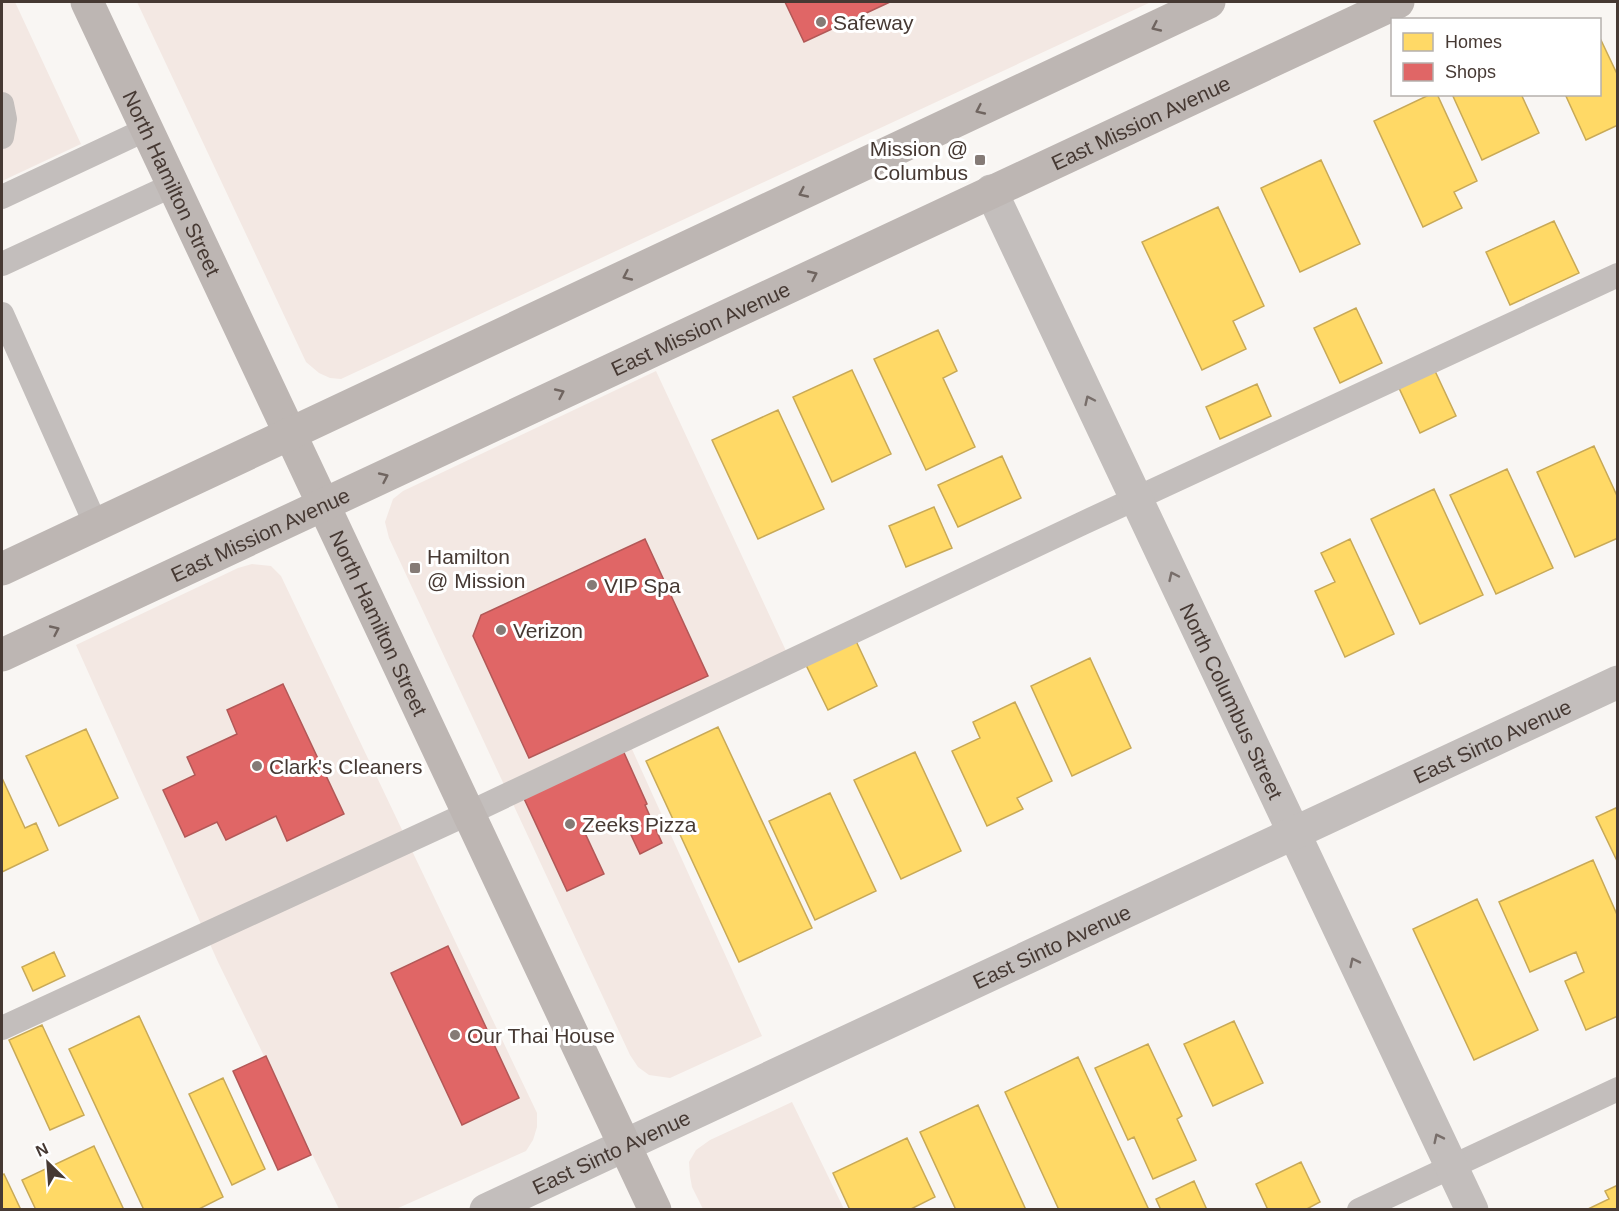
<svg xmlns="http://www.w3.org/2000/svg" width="1619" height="1211" viewBox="0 0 1619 1211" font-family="Arial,sans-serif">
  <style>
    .built { fill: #f3e8e3 }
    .homes { fill: #ffd966; stroke: #c8a957; stroke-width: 1.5 }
    .shops { fill: #e06666; stroke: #b25857; stroke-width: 1.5 }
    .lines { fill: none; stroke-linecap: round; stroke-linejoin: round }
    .lane { stroke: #c3bebc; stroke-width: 24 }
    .street { stroke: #c3bebc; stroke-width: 33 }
    .primary { stroke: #bdb6b3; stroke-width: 33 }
    .oneway { stroke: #706560 }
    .oneway2 { stroke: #786e6a }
    .poi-dot { fill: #857b76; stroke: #fff; stroke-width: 2 }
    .labels { text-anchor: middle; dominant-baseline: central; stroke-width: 6; stroke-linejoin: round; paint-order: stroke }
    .poi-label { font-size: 21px; fill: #463933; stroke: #fff; text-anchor: start }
    .street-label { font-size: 21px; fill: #463933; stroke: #fff }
  </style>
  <rect width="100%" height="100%" fill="#f9f6f3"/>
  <!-- built -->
  <path class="built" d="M2 2H15L81 144 2 181Z
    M137 2H1151L341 379 330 378 319 373 306 362Z
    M656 371 794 668 631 747 762 1036 670 1078 649 1075 638 1067 630 1055 389 538 385 522 393 499 403 491Z
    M252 564 271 566 281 576 537 1113V1127L533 1140 526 1151 396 1209H339L218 962 76 645 238 568Z
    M792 1102 844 1209H703L692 1187 690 1176 689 1162 696 1150 710 1140Z"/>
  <!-- homes -->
  <path class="homes" d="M1600 38 1618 76V125L1586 140 1565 94H1600Z
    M1431 94H1437L1477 181 1454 192 1462 208 1423 227 1374 121Z
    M1452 94H1521L1539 133 1482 160Z
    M1321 160 1360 244 1300 272 1261 188Z
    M1218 207 1264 306 1233 321 1246 349 1202 370 1142 242Z
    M1554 221 1579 273 1510 305 1486 252Z
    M1356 308 1382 363 1340 383 1314 328Z
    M938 330 957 371 943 378 975 447 926 470 874 359Z
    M852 370 891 454 832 482 793 397Z
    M1435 371 1456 416 1420 433 1399 388Z
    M1257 384 1271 416 1220 439 1206 407Z
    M778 410 824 509 758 539 712 440Z
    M1594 446 1618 498V538L1575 557 1537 472Z
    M1002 456 1021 498 958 527 938 485Z
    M1507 469 1553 568 1496 594 1450 495Z
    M1434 489 1483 595 1420 624 1371 519Z
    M934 507 952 548 906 567 889 526Z
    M1350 539 1394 634 1345 657 1315 591 1335 582 1321 553Z
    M856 641 877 686 828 710 806 665Z
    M1090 658 1131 748 1072 776 1031 686Z
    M1015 702 1052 781 1017 798 1023 809 987 826 952 751 980 738 973 722Z
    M718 727 812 928 739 962 646 761Z
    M86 729 118 798 59 826 26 756Z
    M915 752 961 851 901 879 854 780Z
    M2 778 25 828 36 823 48 850 2 872Z
    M830 793 876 891 815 920 769 821Z
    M1618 807V863L1596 817Z
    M1593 860 1618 917V1016L1586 1030 1565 981 1584 972 1576 952 1530 972 1499 902Z
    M1477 899 1538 1030 1474 1060 1413 929Z
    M54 952 65 976 33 991 22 967Z
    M139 1016 223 1197 197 1210H144L69 1049Z
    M1234 1021 1263 1083 1213 1106 1184 1044Z
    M42 1025 84 1115 50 1130 9 1040Z
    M1148 1044 1182 1116 1177 1119 1196 1160 1153 1179 1134 1137 1128 1140 1095 1068Z
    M1078 1057 1149 1210H1059L1005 1092Z
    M223 1078 265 1169 232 1185 189 1094Z
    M978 1105 1026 1210H956L920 1132Z
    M907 1138 935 1197 909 1210H850L833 1173Z
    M94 1146 124 1210H36L22 1180Z
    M1301 1162 1320 1202 1305 1210H1268L1256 1184Z
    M4 1174 21 1210H2V1175Z
    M1194 1181 1207 1210H1161L1156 1199Z
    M1618 1185V1210H1586L1609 1199 1605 1191Z"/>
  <!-- shops -->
  <path class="shops" d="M785 2H890L804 42Z
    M645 539 708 676 529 758 473 636 481 615Z
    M283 684 344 814 287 841 276 816 226 840 217 822 185 837 163 790 195 775 187 757 237 734 227 710Z
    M621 746 647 804 645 805 662 843 640 854 622 816 585 833 604 874 567 891 521 792Z
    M448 946 519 1098 462 1125 391 973Z
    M266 1056 311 1155 278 1170 233 1071Z"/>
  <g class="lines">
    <!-- lane -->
    <path class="lane" d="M2 104 5 119 2 137
      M2 197 147 129
      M2 264 173 185
      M2 314 96 525
      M2 1028 469 813 1081 524 1618 275
      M1359 1210 1618 1089"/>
    <!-- street -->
    <g class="street">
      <path id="s1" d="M991 191 1472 1210"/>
      <path id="s2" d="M486 1210 1618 682"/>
    </g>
    <!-- primary -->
    <g class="primary">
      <path id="s3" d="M87 2 655 1210"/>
      <path d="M2 569 1209 2"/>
      <path id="s4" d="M2 655 1398 2"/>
    </g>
  </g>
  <!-- one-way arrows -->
  <defs><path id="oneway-chevron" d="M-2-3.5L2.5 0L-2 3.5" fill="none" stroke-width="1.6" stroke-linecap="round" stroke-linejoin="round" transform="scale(1.5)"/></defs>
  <g class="oneway">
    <use href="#oneway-chevron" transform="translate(1156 27) rotate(155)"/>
    <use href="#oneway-chevron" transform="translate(980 110) rotate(155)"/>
    <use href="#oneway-chevron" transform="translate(803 193) rotate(155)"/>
    <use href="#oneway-chevron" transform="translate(813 275) rotate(-25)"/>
    <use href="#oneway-chevron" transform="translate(627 276) rotate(155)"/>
    <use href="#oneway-chevron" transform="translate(560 393) rotate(-25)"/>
    <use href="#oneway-chevron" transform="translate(384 477) rotate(-25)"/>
    <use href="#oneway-chevron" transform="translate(55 630) rotate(-25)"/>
  </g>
  <g class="oneway2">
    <use href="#oneway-chevron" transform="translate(1089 400) rotate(-115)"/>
    <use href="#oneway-chevron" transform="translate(1173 576) rotate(-115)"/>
    <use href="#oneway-chevron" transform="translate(1354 962) rotate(-116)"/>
    <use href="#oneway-chevron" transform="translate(1438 1138) rotate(-116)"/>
  </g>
  <!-- markers -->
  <g class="poi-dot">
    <circle cx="821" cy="22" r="6"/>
    <rect x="974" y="154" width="12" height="12" rx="3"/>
    <rect x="409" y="562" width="12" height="12" rx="3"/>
    <circle cx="592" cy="585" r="6"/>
    <circle cx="501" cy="630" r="6"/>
    <circle cx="257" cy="766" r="6"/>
    <circle cx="570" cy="824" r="6"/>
    <circle cx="455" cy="1035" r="6"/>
  </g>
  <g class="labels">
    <!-- poi labels -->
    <g class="poi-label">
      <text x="833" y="22">Safeway</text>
      <text x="968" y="148" text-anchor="end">Mission @<tspan x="968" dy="24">Columbus</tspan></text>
      <text x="427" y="556">Hamilton<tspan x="427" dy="24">@ Mission</tspan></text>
      <text x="604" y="585">VIP Spa</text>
      <text x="513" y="630">Verizon</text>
      <text x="269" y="766">Clark's Cleaners</text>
      <text x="582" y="824">Zeeks Pizza</text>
      <text x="467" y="1035">Our Thai House</text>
    </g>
    <!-- street labels -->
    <g class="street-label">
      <text stroke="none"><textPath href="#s4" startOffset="1257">East Mission Avenue</textPath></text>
      <text stroke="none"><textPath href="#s3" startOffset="200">North Hamilton Street</textPath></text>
      <text stroke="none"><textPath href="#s4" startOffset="771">East Mission Avenue</textPath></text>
      <text stroke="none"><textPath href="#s4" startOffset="285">East Mission Avenue</textPath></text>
      <text stroke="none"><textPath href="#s3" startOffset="686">North Hamilton Street</textPath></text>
      <text stroke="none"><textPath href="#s1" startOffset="564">North Columbus Street</textPath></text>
      <text stroke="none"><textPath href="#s2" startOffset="1110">East Sinto Avenue</textPath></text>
      <text stroke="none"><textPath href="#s2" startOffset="624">East Sinto Avenue</textPath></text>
      <text stroke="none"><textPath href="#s2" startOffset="138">East Sinto Avenue</textPath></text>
    </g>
  </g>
  <!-- border -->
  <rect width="1619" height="1211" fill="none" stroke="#463933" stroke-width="6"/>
  <!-- legend -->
  <rect x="1391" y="18" width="210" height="78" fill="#ffffff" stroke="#b5b0ad" stroke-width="1.5"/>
  <rect x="1403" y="33" width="30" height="18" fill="#ffd966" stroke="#b5b0ad" stroke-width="1.5"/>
  <text x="1445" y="48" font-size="18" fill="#463933">Homes</text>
  <rect x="1403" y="63" width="30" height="18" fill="#e06666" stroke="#b5b0ad" stroke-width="1.5"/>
  <text x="1445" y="78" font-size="18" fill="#463933">Shops</text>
  <!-- north arrow -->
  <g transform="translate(48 1163) rotate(335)" stroke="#ffffff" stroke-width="4.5" paint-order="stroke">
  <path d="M0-4.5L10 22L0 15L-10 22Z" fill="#463933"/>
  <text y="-9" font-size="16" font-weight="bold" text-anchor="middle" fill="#463933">N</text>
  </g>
</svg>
